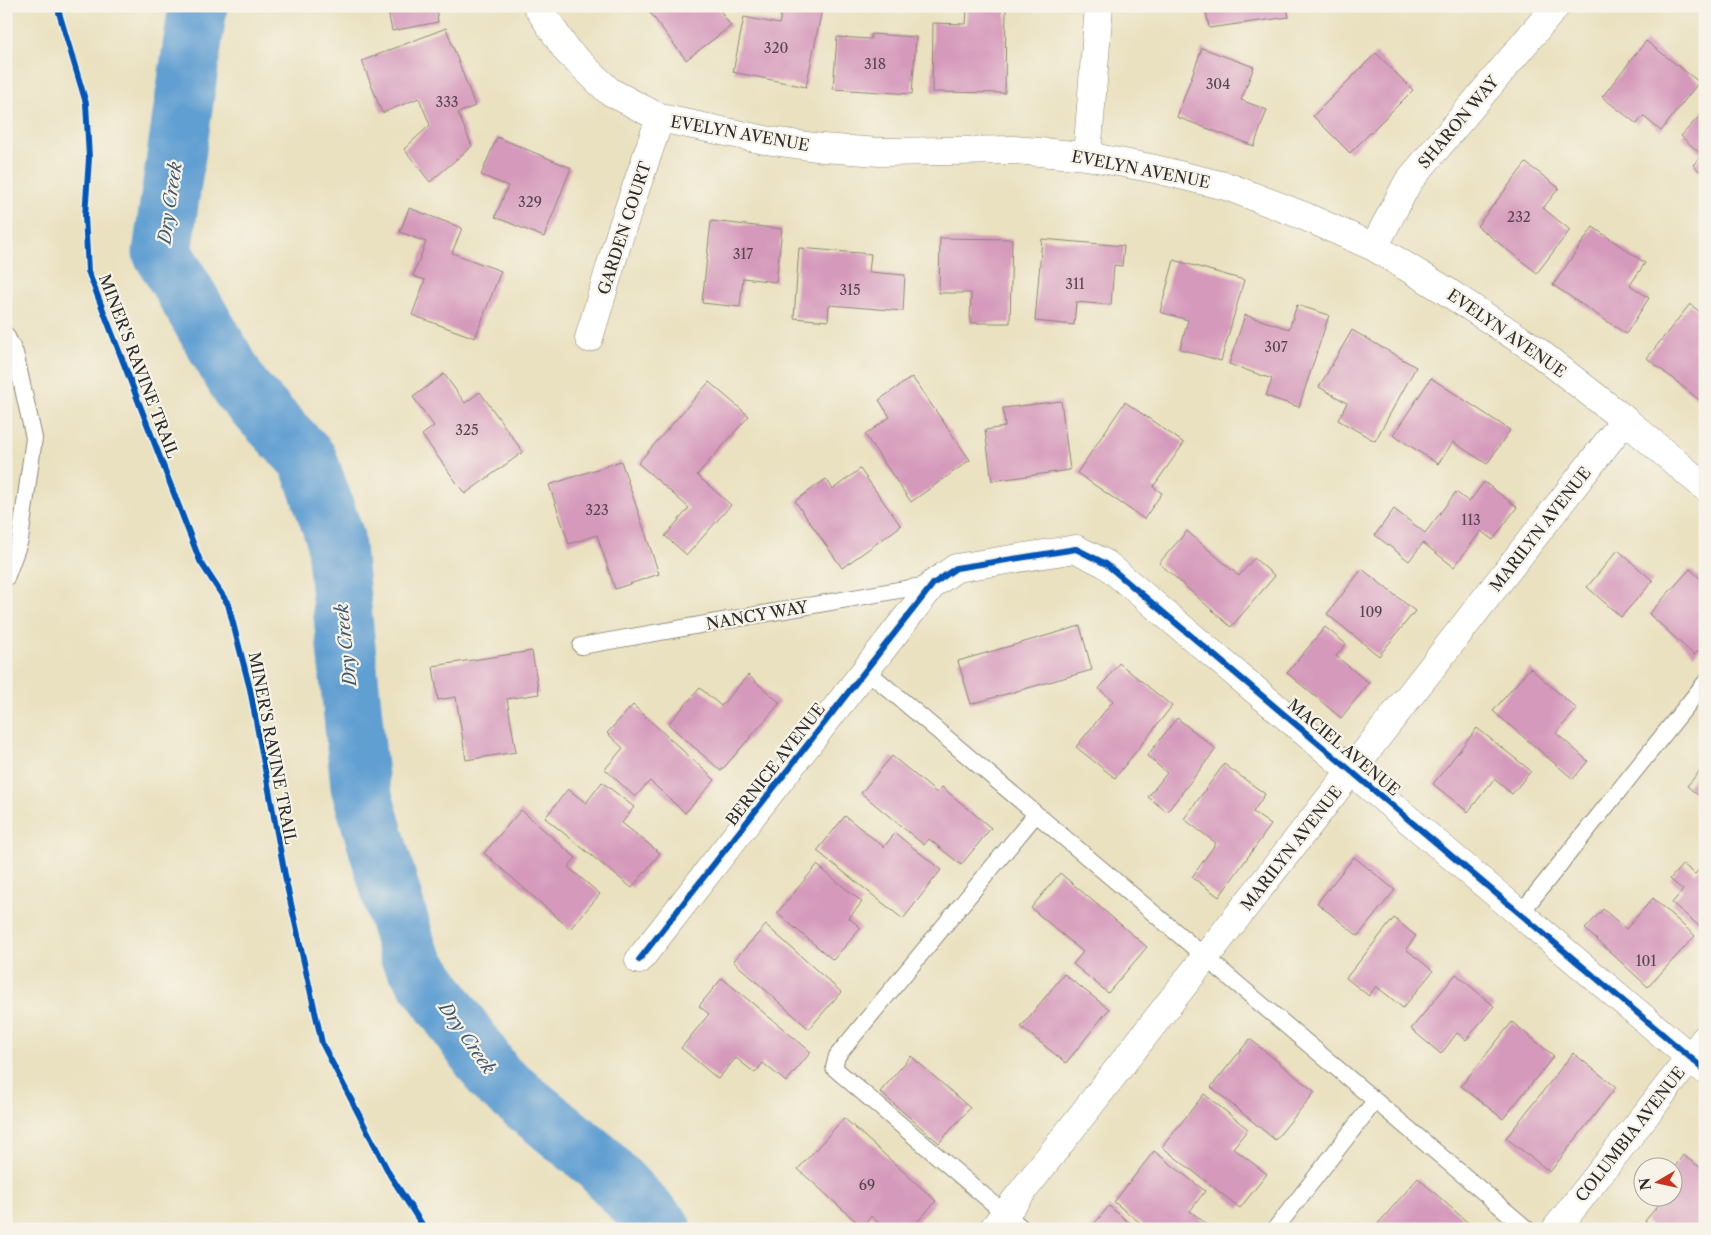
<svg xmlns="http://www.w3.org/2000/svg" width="1711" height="1235" viewBox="0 0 1711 1235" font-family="'Libre Caslon Text',serif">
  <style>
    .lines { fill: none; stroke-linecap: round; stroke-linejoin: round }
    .river { stroke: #609fd2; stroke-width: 59 }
    .building { fill: #d599bb }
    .service-casing { stroke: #8a8676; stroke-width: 18 }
    .minor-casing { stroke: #8a8676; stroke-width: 29 }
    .service { stroke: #fff; stroke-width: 16 }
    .minor { stroke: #fff; stroke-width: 28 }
    .cycleway-casing { stroke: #f7f3e8; stroke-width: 9 }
    .cycleway { stroke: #0057b8; stroke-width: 6 }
    .labels { text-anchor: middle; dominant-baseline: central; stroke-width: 4.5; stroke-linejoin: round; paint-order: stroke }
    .number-label { font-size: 14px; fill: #56464f }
    .street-label { font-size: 16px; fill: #2b2b2b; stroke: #f7f3e8 }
    .water-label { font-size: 18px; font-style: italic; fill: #40596e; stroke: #f7f3e8 }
  </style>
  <rect width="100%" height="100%" fill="#f7f3e8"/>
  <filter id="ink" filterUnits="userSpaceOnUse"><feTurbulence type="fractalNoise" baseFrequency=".02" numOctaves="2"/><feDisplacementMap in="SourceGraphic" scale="10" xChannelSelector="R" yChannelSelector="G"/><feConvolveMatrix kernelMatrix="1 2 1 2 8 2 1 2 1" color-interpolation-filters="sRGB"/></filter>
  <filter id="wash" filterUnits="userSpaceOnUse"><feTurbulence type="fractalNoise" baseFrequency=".0096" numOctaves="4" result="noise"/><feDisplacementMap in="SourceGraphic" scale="20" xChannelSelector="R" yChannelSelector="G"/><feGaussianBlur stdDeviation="1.12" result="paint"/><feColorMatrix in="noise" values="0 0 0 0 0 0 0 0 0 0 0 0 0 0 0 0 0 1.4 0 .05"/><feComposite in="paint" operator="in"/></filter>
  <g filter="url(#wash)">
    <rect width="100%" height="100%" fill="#eae1c0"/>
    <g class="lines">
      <!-- river -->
      <path class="river" d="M198 6 162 252 242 390 308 460 335 537 360 786 409 955 496 1079 596 1160 662 1229"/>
    </g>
    <g id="blocks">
      <!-- building -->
      <path class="building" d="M387 6H436L438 22 392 31Z
        M645 6H717L731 26 686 60Z
        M783 6H808L822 9 806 87 733 72 744 17 779 24Z
        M1205 6H1287L1289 17 1209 28Z
        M967 8H1006L1005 93 932 92 933 23 966 24Z
        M446 28 475 106 458 113 472 146 430 182 404 149 430 125 419 98 382 113 362 61Z
        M871 34 916 37 912 94 833 89 837 37 871 39Z
        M1646 41 1699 82 1661 131 1643 116 1637 124 1602 97Z
        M1202 48 1254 67 1241 100 1267 110 1254 146 1177 117Z
        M1376 53 1413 90 1350 153 1313 116Z
        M1705 110V176L1693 165 1702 155 1681 136Z
        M497 137 571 168 544 237 495 217 508 186 481 175Z
        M1526 163 1559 188 1543 208 1570 230 1537 273 1477 226Z
        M409 208 462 228 452 253 501 271 475 338 412 315 425 280 413 276 426 242 400 232Z
        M711 221 782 229 776 282 743 278 740 307 702 303Z
        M1593 227 1645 263 1630 285 1649 298 1626 334 1553 285Z
        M940 238 1012 239 1010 323H970L971 293H939Z
        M1042 239 1124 246 1122 266 1114 265 1111 305 1076 302 1074 325 1035 321Z
        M799 248 871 254 869 272 905 275 903 311 829 305 828 321 794 318Z
        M1174 260 1244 280 1221 361 1180 349 1188 320 1160 312Z
        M1690 304 1705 316V401L1703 403 1647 358Z
        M1297 305 1329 315 1299 407 1266 396 1272 379 1229 364 1245 315 1289 329Z
        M1352 330 1416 367 1375 441 1338 420 1347 403 1319 387Z
        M444 374 465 403 480 392 523 452 465 494 422 435 434 426 413 397Z
        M912 377 970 460 911 502 865 435 890 417 879 400Z
        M1431 378 1510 430 1487 464 1453 442 1438 464 1393 435Z
        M709 382 749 416 697 475 731 505 687 555 665 536 689 508 638 463Z
        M1061 401 1070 470 992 481 985 430 1005 427 1003 408Z
        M1125 402 1184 443 1153 487 1162 493 1144 519 1077 473Z
        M621 461 659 574 615 589 597 535 569 544 549 485Z
        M860 469 901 526 842 568 795 501 826 479 833 489Z
        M1484 482 1517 507 1493 540 1481 531 1454 567 1423 543 1409 561 1375 535 1394 509 1425 533 1456 492 1469 502Z
        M1187 531 1239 576 1254 558 1275 576 1231 627 1159 563Z
        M1618 550 1653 581 1621 617 1587 587Z
        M1362 569 1415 611 1379 656 1327 614Z
        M1690 569 1705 583V644L1694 655 1649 614Z
        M1080 626 1092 670 971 704 958 661Z
        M1325 627 1346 644 1336 656 1369 683 1341 718 1287 673Z
        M532 651 539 694 507 699 516 752 466 760 456 697 438 700 433 666Z
        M1119 663 1172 706 1115 778 1076 747 1113 701 1099 689Z
        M1530 668 1577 709 1556 733 1588 761 1573 779 1493 711Z
        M748 675 780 703 721 771 668 724 700 688 721 706Z
        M633 705 715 780 685 813 650 781 635 797 605 769 623 748 607 733Z
        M1177 718 1216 749 1167 812 1148 797 1167 773 1147 756Z
        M1477 728 1531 771 1512 794 1494 779 1468 812 1433 784Z
        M892 756 937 793 942 787 991 828 961 865 929 839 924 845 861 793Z
        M1224 764 1265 794 1253 812 1271 825 1219 897 1192 877 1216 843 1184 819Z
        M1705 765V801L1687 786Z
        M602 782 634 807 622 823 660 853 632 888 545 818 568 789 586 803Z
        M521 810 576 858 568 867 600 894 570 929 484 853Z
        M845 816 884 847 895 833 941 870 903 919 817 851Z
        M1354 857 1395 890 1358 936 1317 903Z
        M1705 863V931L1672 903 1683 890 1670 879 1683 864 1695 874Z
        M817 865 862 902 849 918 861 928 833 960 777 913Z
        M1060 873 1147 947 1108 993 1073 964 1083 952 1031 908Z
        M1653 898 1695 936 1648 987 1585 929 1603 909 1626 929Z
        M1394 918 1416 936 1406 949 1433 971 1403 1008 1376 986 1369 996 1346 978Z
        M766 925 841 992 809 1029 733 961Z
        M1064 974 1109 1009 1066 1063 1021 1027Z
        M1456 974 1494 1006 1466 1040 1457 1033 1441 1054 1411 1029Z
        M722 978 811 1052 786 1082 763 1063 755 1073 736 1058 718 1079 681 1048 709 1014 699 1006Z
        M1512 1022 1554 1056 1503 1119 1461 1086Z
        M1250 1039 1315 1092 1275 1140 1211 1087Z
        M1573 1053 1616 1087 1550 1172 1506 1138Z
        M911 1056 970 1108 939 1143 880 1092Z
        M1204 1094 1248 1129 1233 1148 1267 1174 1240 1208 1162 1147Z
        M844 1118 936 1201 911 1229H885L871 1216 862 1227 798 1169Z
        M1154 1151 1205 1191 1190 1211 1213 1229H1148L1114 1202Z
        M1683 1155 1705 1171V1221L1699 1229H1655L1645 1221 1660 1203 1654 1198H1674V1168Z
        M1418 1178 1475 1229H1379L1376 1226Z
        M1109 1206 1137 1229H1090Z"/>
    </g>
  </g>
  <g filter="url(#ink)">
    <use href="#blocks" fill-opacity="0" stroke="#8a8676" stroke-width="1"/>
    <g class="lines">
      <defs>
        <path id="service" d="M6 335 15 353 34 438 20 540 6 578
          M581 646 933 584
          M866 670 1527 1229
          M1520 914 1705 683
          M1023 1229 834 1068 837 1056 1036 814
          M1275 1229 1375 1101"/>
        <path id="minor" d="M537 6 567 51 609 91 660 118 765 140 822 148 880 152 1014 150 1087 156 1155 169 1229 187 1304 216 1374 247 1443 289 1533 348 1625 420 1705 487
          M1087 156 1099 6
          M1374 247 1408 182 1556 6
          M589 338 621 231 660 118
          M639 960 933 584 956 568 1076 549 1106 564 1705 1070
          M993 1229 1625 420
          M1556 1229 1705 1039"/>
      </defs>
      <!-- service casing -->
      <use href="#service" class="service-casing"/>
      <!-- minor casing -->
      <use href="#minor" class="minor-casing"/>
      <!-- service -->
      <use href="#service" class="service"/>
      <!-- minor -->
      <use href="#minor" class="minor"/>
      <defs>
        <path id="cycleway" d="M57 6 86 103 89 158 85 216 88 271 200 561 228 604 250 689 287 886 322 1043 390 1175 425 1229
          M639 960 933 584 956 568 1076 549 1106 564 1705 1070"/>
      </defs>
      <!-- cycleway casing -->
      <use href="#cycleway" class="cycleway-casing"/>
      <!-- cycleway -->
      <use href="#cycleway" class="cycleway"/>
    </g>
  </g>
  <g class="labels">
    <!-- number labels -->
    <g class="number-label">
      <text x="776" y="48">320</text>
      <text x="875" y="64">318</text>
      <text x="1218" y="84">304</text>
      <text x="447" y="102">333</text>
      <text x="530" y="202">329</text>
      <text x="1519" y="217">232</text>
      <text x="743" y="254">317</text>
      <text x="1075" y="284">311</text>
      <text x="850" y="290">315</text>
      <text x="1276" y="347">307</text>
      <text x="467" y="430">325</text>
      <text x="597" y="510">323</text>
      <text x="1471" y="520">113</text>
      <text x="1371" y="612">109</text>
      <text x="1646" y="961">101</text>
      <text x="867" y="1185">69</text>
    </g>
    <!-- street labels -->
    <g class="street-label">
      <text transform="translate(1458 122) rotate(-50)">SHARON WAY</text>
      <text transform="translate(740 133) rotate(10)">EVELYN AVENUE</text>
      <text transform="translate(1141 169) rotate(11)">EVELYN AVENUE</text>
      <text transform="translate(624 228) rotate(-72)">GARDEN COURT</text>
      <text transform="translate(1507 333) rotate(35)">EVELYN AVENUE</text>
      <text transform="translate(139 366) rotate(69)">MINER'S RAVINE TRAIL</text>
      <text transform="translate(1540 529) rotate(-52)">MARILYN AVENUE</text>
      <text transform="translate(757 615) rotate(-10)">NANCY WAY</text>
      <text transform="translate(1344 747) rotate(40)">MACIEL AVENUE</text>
      <text transform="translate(273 748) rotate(79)">MINER'S RAVINE TRAIL</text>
      <text transform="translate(775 764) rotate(-52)">BERNICE AVENUE</text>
      <text transform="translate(1291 848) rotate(-52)">MARILYN AVENUE</text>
      <text transform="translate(1630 1134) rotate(-52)">COLUMBIA AVENUE</text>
    </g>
    <!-- water labels -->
    <g class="water-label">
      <text transform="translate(170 203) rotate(-82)">Dry Creek</text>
      <text transform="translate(346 645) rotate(-96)">Dry Creek</text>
      <text transform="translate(467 1038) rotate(55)">Dry Creek</text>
    </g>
  </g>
  <!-- margin -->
  <rect width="1711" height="1235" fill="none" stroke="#f7f3e8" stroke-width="25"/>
  <!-- north arrow -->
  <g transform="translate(1658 1182) rotate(261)"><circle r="24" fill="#f7f3e8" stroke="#a5a39c"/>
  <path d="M0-4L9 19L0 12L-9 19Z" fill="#c8321e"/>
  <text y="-8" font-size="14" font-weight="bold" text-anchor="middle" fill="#2b2b2b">N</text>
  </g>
</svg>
